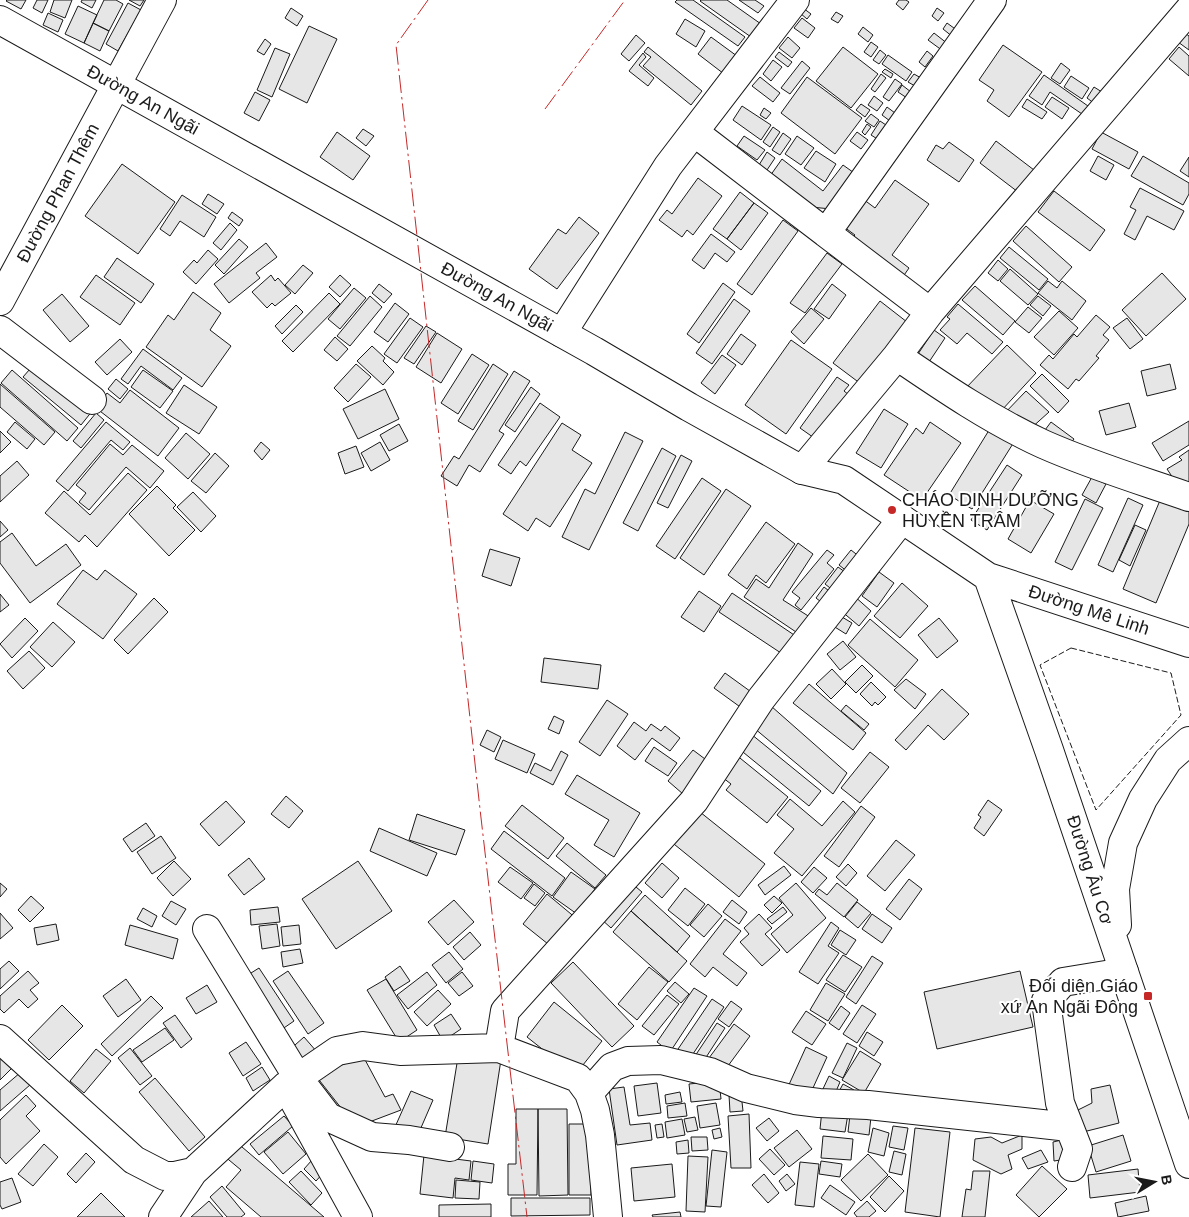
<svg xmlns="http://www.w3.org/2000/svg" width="1189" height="1217" viewBox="0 0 1189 1217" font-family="Helvetica,sans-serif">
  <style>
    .building { fill: #e6e6e6; stroke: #1a1a1a }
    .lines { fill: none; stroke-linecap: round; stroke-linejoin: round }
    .minor-casing { stroke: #1a1a1a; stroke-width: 30 }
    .major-casing { stroke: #1a1a1a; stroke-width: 30 }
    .minor { stroke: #fff; stroke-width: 28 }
    .major { stroke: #fff; stroke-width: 28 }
    .fence { stroke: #1a1a1a; stroke-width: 1; stroke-dasharray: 6 2.5; stroke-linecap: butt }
    .power { stroke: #c62828; stroke-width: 1; stroke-dasharray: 18 4 2.5 4; stroke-linecap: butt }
    .poi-dot { fill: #c62828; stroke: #fff; stroke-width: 2 }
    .labels { text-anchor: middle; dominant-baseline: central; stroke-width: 4; stroke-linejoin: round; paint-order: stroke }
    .street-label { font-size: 18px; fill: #1a1a1a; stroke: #fff }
    .poi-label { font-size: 18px; fill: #1a1a1a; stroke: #fff; text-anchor: start }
  </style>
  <rect width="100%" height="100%" fill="#fff"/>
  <!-- building -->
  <path class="building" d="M7 0H26L21 9 6 1Z
    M37 0H48L42 13 33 8Z
    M54 0H72L65 18 50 12Z
    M82 0H96L92 8 81 2Z
    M104 0H116L123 4 109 31 93 23Z
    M129 0H144L140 6Z
    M677 0H693L745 37 738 46 675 2Z
    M701 0H727L761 24 751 37 700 1Z
    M739 0H755L764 6 758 13Z
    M899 0H906L909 2 903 10 896 4Z
    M128 3 141 10 118 51 106 44Z
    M78 6 97 15 84 43 65 34Z
    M291 8 303 16 297 26 285 18Z
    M803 8 811 14 807 19 800 13Z
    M937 8 944 13 938 21 932 16Z
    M836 12 843 16 838 23 831 19Z
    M48 13 63 20 58 32 43 25Z
    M802 18 815 28 808 38 794 28Z
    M685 19 705 31 696 47 676 34Z
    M93 23 109 31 100 51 84 43Z
    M947 23 958 31 953 37 943 29Z
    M309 26 337 39 307 103 279 89Z
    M863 27 873 35 868 42 858 34Z
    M934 33 948 44 943 51 928 40Z
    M1185 33 1189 36V50L1178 42Z
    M636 35 645 43 629 61 621 54Z
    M711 37 741 59 728 77 698 54Z
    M788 37 800 48 792 58 779 48Z
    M265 39 271 44 264 55 257 51Z
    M871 42 878 47 871 57 864 52Z
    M1003 45 1042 72 1009 117 987 101 994 90 979 80Z
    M648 47 702 91 691 105 643 66 651 57 644 52Z
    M843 47 878 74 851 108 816 81Z
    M1179 47 1189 56V76L1169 59Z
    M275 48 290 54 272 97 257 90Z
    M880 50 886 55 879 64 873 60Z
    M927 51 933 56 925 67 919 62Z
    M779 52 792 62 788 67 775 57Z
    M643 53 646 57 639 65 654 78 648 86 629 71Z
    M888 55 912 72 906 81 882 64Z
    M773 60 782 67 771 81 763 74Z
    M802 61 810 68 790 94 781 88Z
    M1061 63 1070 70 1060 84 1051 78Z
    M885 69 893 74 891 78 882 72Z
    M881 74 886 78 875 92 871 89Z
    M914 74 921 78 915 86 908 82Z
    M1044 75 1088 106 1082 114 1050 92 1042 105 1029 96Z
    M1071 76 1089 88 1082 99 1064 87Z
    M760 77 780 93 773 102 752 86Z
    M807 77 862 118 835 154 781 113Z
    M895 79 902 84 889 101 883 97Z
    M902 85 911 92 907 98 898 92Z
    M1094 87 1102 92 1095 104 1087 98Z
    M255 92 270 100 259 121 244 113Z
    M874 96 883 103 877 111 868 105Z
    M1052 97 1069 108 1062 119 1045 107Z
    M1027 99 1047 112 1042 119 1022 107Z
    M861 104 870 110 865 117 856 110Z
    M742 106 771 125 761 140 733 120Z
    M887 107 895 113 890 121 882 115Z
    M764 108 771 113 766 119 760 115Z
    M871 114 879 120 874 127 865 121Z
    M880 121 889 127 879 140 871 135Z
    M867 124 871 127 865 135 862 132Z
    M773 127 780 132 770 147 763 142Z
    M363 129 374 136 366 146 356 138Z
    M337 132 370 156 353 180 320 157Z
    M857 132 868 140 861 149 850 141Z
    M1101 132 1138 152 1129 169 1092 149Z
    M783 133 791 139 780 155 772 150Z
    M744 136 765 150 757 160 737 146Z
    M797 136 814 148 801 165 785 154Z
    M996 141 1034 170 1018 192 980 163Z
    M949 142 974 160 959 182 927 160 936 145 943 149Z
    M816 151 836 164 825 182 804 168Z
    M767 152 775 158 767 170 759 165Z
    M1098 156 1114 165 1106 180 1090 171Z
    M1143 156 1189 183V194L1183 205 1131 176Z
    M1189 157V177L1180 171Z
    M782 159 823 191 843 165 857 175 831 209 811 207 770 176Z
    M122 164 175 202 138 254 85 216Z
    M698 178 722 196 693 235 687 230 682 237 659 220 667 210 672 214Z
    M895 180 929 204 892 255 909 268 900 281 877 264 881 258 853 237 855 235 844 227 863 199 875 208Z
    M1140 188 1184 211 1174 230 1147 216 1135 240 1124 234 1136 210 1130 207Z
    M1054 191 1105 230 1090 251 1038 212Z
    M740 192 754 203 727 239 713 229Z
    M208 194 224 204 217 214 202 204Z
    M182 195 216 217 204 237 180 221 170 236 160 229Z
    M754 203 768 213 741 250 727 239Z
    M232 212 243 220 239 226 228 218Z
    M579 217 599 233 557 289 529 269 558 229 566 234Z
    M783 220 798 231 752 295 737 284Z
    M230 223 237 230 221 250 213 243Z
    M1026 226 1072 267 1059 282 1013 241Z
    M711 234 735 252 727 262 715 253 704 269 692 260Z
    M239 239 248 247 224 274 215 265Z
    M266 243 277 257 256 273 260 278 229 303 214 284Z
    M1009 247 1048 279 1039 290 1000 258Z
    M208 250 218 259 196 284 183 272 194 260 197 263Z
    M827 253 842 264 805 313 790 303Z
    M117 258 154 284 141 303 104 277Z
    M998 260 1008 269 998 281 988 273Z
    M303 265 313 273 295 294 285 285Z
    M1010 269 1038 294 1028 305 1000 281Z
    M1162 273 1186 299 1146 336 1122 310Z
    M96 275 135 303 120 325 80 297Z
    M271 275 275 281 278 278 291 293 275 306 272 303 267 308 252 292Z
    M340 275 351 285 340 297 329 287Z
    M1048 281 1057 288 1062 281 1086 301 1072 320 1038 293Z
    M723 283 735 292 699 343 687 334Z
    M379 284 392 294 384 303 372 293Z
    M832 284 846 295 829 319 814 309Z
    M975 286 1015 321 1003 335 962 300Z
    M354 288 366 298 340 329 328 319Z
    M193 292 221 313 210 330 231 346 202 387 146 347 168 315 174 320Z
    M329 293 340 304 293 352 282 341Z
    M62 294 89 326 70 342 43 310Z
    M370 296 382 307 350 346 337 336Z
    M1038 296 1051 306 1043 316 1030 305Z
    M734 299 750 311 712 364 696 353Z
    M880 301 907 322 861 384 833 363Z
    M395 303 409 314 388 342 374 332Z
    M958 304 1003 342 992 354 967 333 957 344 940 330 950 319 947 317Z
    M296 305 303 312 282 334 275 326Z
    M1028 307 1042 318 1029 333 1015 322Z
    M811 308 824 319 804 344 791 332Z
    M1059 311 1078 328 1054 355 1034 337Z
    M1096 315 1110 327 1103 335 1109 340 1096 356 1099 358 1079 381 1076 379 1068 389 1040 365 1049 355 1053 359 1074 334 1077 337Z
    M410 318 423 327 397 363 384 354Z
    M1127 318 1143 339 1130 349 1113 328Z
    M426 326 436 332 414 364 404 358Z
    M934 330 945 338 927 365 916 357Z
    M437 333 462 349 441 383 416 367Z
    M741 334 756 345 742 365 727 354Z
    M335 337 348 349 337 361 324 350Z
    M120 339 132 352 107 375 95 362Z
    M791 340 832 369 786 434 745 405Z
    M1007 345 1036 373 1001 411 964 390Z
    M372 346 385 358 383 361 394 372 383 385 357 361Z
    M143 349 182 378 173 390 141 366 128 384 121 379Z
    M472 354 489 365 458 414 441 403Z
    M722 355 736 365 715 394 701 383Z
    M36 362 93 410 81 425 23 377Z
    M356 364 371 377 348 402 334 388Z
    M493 364 508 374 473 430 458 421Z
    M1170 364 1176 389 1147 396 1141 371Z
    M12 370 78 428 67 441 1 383Z
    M143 370 173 391 160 408 131 387Z
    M514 371 530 381 499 431 504 434 480 472 469 465 457 486 441 476 454 456 459 459Z
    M1042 374 1069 401 1058 413 1030 386Z
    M837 377 849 385 844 391 849 395 817 440 800 428Z
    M116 379 128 389 120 399 108 389Z
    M0 384 55 432 44 445 0 407Z
    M184 385 217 407 199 434 166 413Z
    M531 387 540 394 515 432 505 425Z
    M385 389 399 419 358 439 343 409Z
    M130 390 179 428 158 456 96 408 107 393 120 403Z
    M1026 391 1049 412 1029 430 1003 415Z
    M540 403 560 417 526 466 520 461 511 474 498 465Z
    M1129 403 1136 427 1106 435 1099 411Z
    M884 409 908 424 881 468 856 453Z
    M96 413 104 420 81 448 73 441Z
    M1189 421V445L1163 461 1152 443Z
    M15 422 35 439 27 449 7 432Z
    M106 422 130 442 123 450 111 440 68 491 56 481Z
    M930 422 961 443 922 500 884 475 916 428 923 434Z
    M1051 422 1074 439 1065 451 1042 434Z
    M562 423 581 435 572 450 592 463 550 527 536 518 528 531 503 514Z
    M399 424 408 441 389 451 380 435Z
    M991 427 1014 442 972 509 949 495Z
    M0 431 11 442 0 453Z
    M625 432 643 441 589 550 562 537 585 489 595 494Z
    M186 433 210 454 188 479 165 458Z
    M261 442 270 450 262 460 254 451Z
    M380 442 390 460 371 471 361 453Z
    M110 444 123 455 132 445 164 471 150 488 126 467 89 510 79 502 86 493 76 485Z
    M356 446 364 467 345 474 338 453Z
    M662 448 676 456 638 531 623 523Z
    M1189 450V489L1177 484 1167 469 1182 460 1179 457Z
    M215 453 229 466 206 493 191 481Z
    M681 455 692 461 668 508 657 503Z
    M17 461 29 475 0 502V476Z
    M1007 465 1022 475 987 530 971 520Z
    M128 473 147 490 97 547 85 535 79 542 45 513 64 491 90 515Z
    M1092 477 1106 484 1096 503 1082 495Z
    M702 478 721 491 675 559 656 546Z
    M157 486 176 505 173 508 195 530 169 556 129 514Z
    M726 489 751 506 704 575 680 558Z
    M193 492 216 516 201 532 177 507Z
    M1128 498 1143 505 1113 572 1098 565Z
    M1161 498 1189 510V524L1156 603 1123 589Z
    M1085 499 1103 508 1072 570 1055 562Z
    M1030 500 1054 514 1031 553 1008 539Z
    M0 521 8 530 0 537Z
    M766 522 795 544 766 583 756 575 747 589 728 575Z
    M1135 525 1146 530 1130 566 1119 560Z
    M12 533 36 566 66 544 81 565 30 603 0 563V542Z
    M798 543 813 554 783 600 813 619 802 636 744 597 756 579 769 588Z
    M490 549 520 558 511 586 482 576Z
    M827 550 834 555 827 563 834 569 801 610 795 605 800 598 792 592Z
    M851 550 865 561 853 576 839 565Z
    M838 567 852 577 839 595 825 584Z
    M83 570 97 580 105 570 137 594 103 639 57 604Z
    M879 572 894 583 877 607 862 596Z
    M902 583 928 606 900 638 874 616Z
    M824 587 838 598 830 609 816 598Z
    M699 591 721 606 704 632 681 617Z
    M732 593 803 641 790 659 719 612Z
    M0 594 9 605 0 612Z
    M853 595 871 611 859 626 840 610Z
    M154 598 168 612 128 654 114 640Z
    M837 614 852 623 846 634 830 624Z
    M25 618 38 631 12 658 0 644Z
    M939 618 958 641 937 658 918 635Z
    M870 619 918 660 895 687 848 645Z
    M53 622 75 642 52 667 30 647Z
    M843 641 856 657 840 670 827 654Z
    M29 651 45 668 23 689 7 671Z
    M544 658 601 665 598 689 541 682Z
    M862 665 873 676 856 693 845 682Z
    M832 669 846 684 831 699 816 684Z
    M725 673 754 694 743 709 714 688Z
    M906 679 926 694 915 709 894 690Z
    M871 682 886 697 878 705 875 702 872 706 860 694Z
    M809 684 866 733 853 750 793 703Z
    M942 689 969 714 944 740 928 725 906 750 895 740Z
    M607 700 628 714 600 756 579 742Z
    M846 705 869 724 864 730 841 711Z
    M771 706 847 773 833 794 754 728Z
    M554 716 564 721 559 734 548 729Z
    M634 722 646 731 651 724 661 731 665 726 680 738 670 751 652 738 635 760 617 746Z
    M487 730 501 737 494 752 480 745Z
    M751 734 821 791 809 806 738 748Z
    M503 740 535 754 527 773 495 759Z
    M654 747 677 763 668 776 645 761Z
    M693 750 709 762 683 794 668 781Z
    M561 751 568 755 553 785 530 773 535 763 551 771Z
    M870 752 889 767 860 803 841 788Z
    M735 754 788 797 767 823 726 790 731 784 718 774Z
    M577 775 640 813 614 857 594 845 609 820 565 794Z
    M286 796 303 811 289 828 271 814Z
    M790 799 822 826 843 801 855 812 802 876 774 853 794 829 777 815Z
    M988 800 1002 810 984 836 974 828 981 817 978 815Z
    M226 801 245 822 219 846 200 824Z
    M522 805 564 838 548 859 505 826Z
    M861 806 875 817 839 867 824 856Z
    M695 808 765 864 739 897 669 840Z
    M417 814 465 830 456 855 409 840Z
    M146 823 155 836 132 852 123 839Z
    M379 828 437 853 427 876 370 851Z
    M504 831 565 878 552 896 491 849Z
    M161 836 176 858 152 874 137 852Z
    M896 840 915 855 885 891 867 876Z
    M567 843 606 875 595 888 556 856Z
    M249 858 265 879 244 895 228 875Z
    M174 861 191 879 173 896 157 878Z
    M358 861 392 911 336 949 302 899Z
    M662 863 679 878 662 898 645 883Z
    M848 864 857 873 846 886 836 877Z
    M784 866 791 875 765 895 758 885Z
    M510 867 533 883 521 899 498 882Z
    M814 867 827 878 813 893 801 882Z
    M571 872 595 889 577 914 553 897Z
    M909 879 922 889 900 920 886 909Z
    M630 882 642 892 611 928 600 918Z
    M0 883 7 889 0 897Z
    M796 883 826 918 787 953 771 934 793 915 779 898Z
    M837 883 858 900 844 917 815 894 819 889 827 895Z
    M534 884 545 893 535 906 524 898Z
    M685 888 705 904 688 926 668 910Z
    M547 894 577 919 553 948 523 924Z
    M645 895 690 936 677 952 631 911Z
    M31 896 44 908 30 922 18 910Z
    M774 896 782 903 772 913 764 905Z
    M454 900 474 922 448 945 428 922Z
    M732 900 747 912 739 924 723 912Z
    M171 901 186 909 176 925 162 916Z
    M857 902 871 913 858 928 845 917Z
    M708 904 722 916 704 937 690 925Z
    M278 907 280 922 251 925 250 910Z
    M783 907 787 912 772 924 767 919Z
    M143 908 157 916 152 927 137 919Z
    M631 911 687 961 669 982 613 932Z
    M0 913 13 928 0 939Z
    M759 914 772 928 765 934 780 950 762 966 740 942 749 934 744 928Z
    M872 914 892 928 882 943 862 929Z
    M725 919 741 931 723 954 747 973 737 986 713 967 705 977 690 964Z
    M831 922 839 928 828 946 839 953 818 984 799 972Z
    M56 924 59 940 37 945 34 928Z
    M277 924 280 946 262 949 259 926Z
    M130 925 178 939 173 959 125 945Z
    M299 925 301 944 283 946 281 927Z
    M840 930 856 940 846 955 831 945Z
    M470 932 481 945 464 960 453 947Z
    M300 949 303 963 283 967 281 952Z
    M449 952 463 969 446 983 432 965Z
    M843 955 862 967 845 992 826 980Z
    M872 956 883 963 856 1004 846 997Z
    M9 961 19 971 0 989V969Z
    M573 962 634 1026 612 1047 551 983Z
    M400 966 410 981 394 991 385 977Z
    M649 967 668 982 637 1020 618 1004Z
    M259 968 294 1021 278 1032 243 978Z
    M28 971 39 983 30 990 38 999 28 1008 19 999 4 1013 0 1009V996Z
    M288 971 324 1023 308 1034 273 981Z
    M1020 971 1033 1027 937 1049 924 992Z
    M427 972 437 985 408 1009 397 995Z
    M462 972 473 986 459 996 448 983Z
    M126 979 141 1000 118 1017 103 996Z
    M386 979 417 1030 399 1042 367 990Z
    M675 982 689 994 681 1003 667 991Z
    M826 983 845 994 828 1021 810 1010Z
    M207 985 217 1002 196 1014 186 998Z
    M694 988 707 996 670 1052 657 1042Z
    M438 990 451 1004 427 1026 414 1012Z
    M667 995 679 1004 654 1035 642 1026Z
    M151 996 163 1008 112 1056 101 1044Z
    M712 999 724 1007 689 1060 676 1052Z
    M731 1001 742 1009 729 1027 718 1019Z
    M554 1002 602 1041 575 1075 527 1037Z
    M62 1005 83 1026 49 1060 28 1040Z
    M862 1005 876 1014 857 1043 843 1034Z
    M841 1006 850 1013 839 1030 829 1023Z
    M806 1011 826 1024 812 1045 792 1032Z
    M451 1014 461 1029 443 1041 434 1025Z
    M175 1015 192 1039 181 1048 163 1023Z
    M717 1023 725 1028 703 1062 695 1056Z
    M734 1024 750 1036 725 1070 709 1058Z
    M165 1028 174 1040 142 1062 133 1050Z
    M867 1032 883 1042 874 1056 859 1046Z
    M304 1037 317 1052 299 1069 286 1053Z
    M246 1042 261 1064 243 1076 229 1053Z
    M847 1043 857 1048 843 1078 832 1073Z
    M806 1047 827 1057 808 1099 787 1089Z
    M130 1048 152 1076 140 1085 118 1058Z
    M96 1049 111 1061 84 1093 70 1081Z
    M860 1051 881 1064 864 1093 842 1080Z
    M502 1053 488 1144 445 1137 458 1057Z
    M2 1056 13 1067 0 1080V1058Z
    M363 1056 385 1097 393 1094 401 1110 356 1127 316 1076Z
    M28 1066 38 1078 0 1111V1090Z
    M262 1067 270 1080 253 1091 246 1078Z
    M829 1076 840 1082 834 1096 822 1091Z
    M155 1078 205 1137 189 1151 139 1092Z
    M719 1081 721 1099 691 1102 689 1084Z
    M657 1083 661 1113 638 1116 634 1086Z
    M843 1084 854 1090 847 1103 836 1097Z
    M1110 1085 1119 1123 1083 1132 1076 1111 1092 1103 1091 1089Z
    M624 1087 630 1125 650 1123 652 1140 617 1145 609 1089Z
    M411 1091 433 1100 417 1137 395 1127Z
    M680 1092 682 1102 666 1104 665 1095Z
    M741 1093 743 1111 730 1112 729 1095Z
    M26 1095 36 1106 26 1116 40 1131 6 1164 0 1157V1120Z
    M685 1103 687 1116 668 1118 667 1106Z
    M716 1103 720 1125 700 1128 697 1106Z
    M516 1109H538L537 1195H508V1164H516Z
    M538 1109H567L568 1195 539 1196Z
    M822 1110 848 1114 845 1132 820 1129Z
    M749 1114 751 1168H731L728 1116Z
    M850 1115 871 1117 869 1135 848 1132Z
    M284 1116 293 1126 259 1155 250 1144Z
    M695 1117 698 1130 687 1132 684 1119Z
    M769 1118 779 1131 767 1141 756 1128Z
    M682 1119 685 1135 667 1138 665 1122Z
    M569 1124H591V1195H569Z
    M662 1124 664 1137 657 1138 655 1125Z
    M893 1126 908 1128 904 1150 889 1147Z
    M720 1128 722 1137 714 1139 712 1130Z
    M873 1128 889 1133 884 1156 868 1152Z
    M915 1128 950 1132 940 1217 905 1212Z
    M797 1130 812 1149 789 1167 774 1148Z
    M288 1132 306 1154 283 1174 264 1152Z
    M1022 1135V1149L1008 1155 1012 1169 1001 1174 973 1160 975 1139 991 1137 1002 1143Z
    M1123 1135 1131 1161 1096 1172 1088 1146Z
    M823 1136 853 1139 851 1160 821 1158Z
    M691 1137H707L708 1150 692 1151Z
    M1066 1139 1067 1159 1054 1161 1053 1142Z
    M688 1140 689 1153 677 1154 676 1142Z
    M235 1141 324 1217H261L226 1187 241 1170 223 1155Z
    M44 1144 58 1157 33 1186 18 1174Z
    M770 1149 785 1165 774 1175 759 1159Z
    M712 1150 727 1152 721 1207 706 1206Z
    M1041 1150 1048 1162 1028 1169 1022 1158Z
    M894 1151 906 1154 902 1175 889 1172Z
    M86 1153 95 1162 76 1183 67 1174Z
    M868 1154 888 1175 861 1201 841 1180Z
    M424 1155 471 1161 469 1180 455 1178 453 1198 420 1194Z
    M688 1156 708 1157 705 1212 686 1211Z
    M312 1160 325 1171 316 1181 304 1169Z
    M473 1161 494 1164 492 1183 471 1180Z
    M821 1161 842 1164 840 1177 819 1174Z
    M800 1162 819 1164 814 1207 795 1205Z
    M672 1164 675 1197 634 1201 631 1168Z
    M1042 1166 1067 1189 1039 1217 1016 1195Z
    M1138 1169 1140 1192 1090 1198 1088 1175Z
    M301 1171 322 1193 311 1205 289 1182Z
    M973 1171H990L985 1217H962L966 1189 971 1190Z
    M764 1174 779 1193 768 1203 752 1185Z
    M787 1174 795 1184 786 1191 779 1181Z
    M889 1176 904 1191 885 1212 870 1197Z
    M12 1178 21 1202 2 1209 0 1205V1182Z
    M456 1180 480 1182 479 1199 455 1198Z
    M830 1185 855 1202 846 1215 821 1198Z
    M222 1186 245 1214 241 1217H227L210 1197Z
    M101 1193 125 1217H77Z
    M1146 1196 1149 1211 1118 1217 1115 1203Z
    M511 1198H590V1215L511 1216Z
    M209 1201 223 1217H191Z
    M867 1201 876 1211 869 1217H857L854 1213Z
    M491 1204V1217H439V1205Z
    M680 1212 681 1217H653L652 1215Z"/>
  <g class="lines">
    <defs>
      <path id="minor" d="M694 132 826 233 992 0
        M826 233 930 312
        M0 301 162 0
        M0 330 92 400
        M562 333 668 166 795 0
        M897 356C944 388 991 420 1043 444 1090 465 1140 480 1189 497
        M802 470 897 356 930 312 1189 10
        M207 929 298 1078 328 1117 372 1137 409 1140 450 1147
        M0 1039 134 1160 165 1176H175L193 1172
        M499 1048 505 1011 694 801 761 699 902 519
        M286 1086 358 1217
        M589 1093 612 1067 628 1061 661 1060 710 1072 746 1088 795 1100 819 1103 868 1105 1069 1127
        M1072 1167 1078 1149 1060 1103 1046 1001 1063 982 1124 972
        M163 1217 193 1172 286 1086 337 1051 363 1046 400 1051 499 1048 578 1078 589 1093 595 1110 600 1135 608 1217"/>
      <path id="major" d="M0 20 594 351 689 407 802 470 844 480 988 577 1189 643
        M988 577 1049 750 1189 1164
        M1117 925 1115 889 1123 843 1143 799 1168 760 1189 741"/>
    </defs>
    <!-- minor casing -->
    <use href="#minor" class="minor-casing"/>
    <!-- major casing -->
    <use href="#major" class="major-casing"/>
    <!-- minor -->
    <use href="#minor" class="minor"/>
    <!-- major -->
    <use href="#major" class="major"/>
    <!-- fence -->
    <path class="fence" d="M1071 648 1171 673 1181 715 1096 810 1040 665Z"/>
    <!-- power -->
    <path class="power" d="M428 0 396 45 480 809 527 1217
      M545 109 625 0"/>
  </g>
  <!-- markers -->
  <g class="poi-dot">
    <circle cx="892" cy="510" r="5"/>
    <rect x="1143" y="991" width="10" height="10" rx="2.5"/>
  </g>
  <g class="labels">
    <!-- street labels -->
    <g class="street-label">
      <text transform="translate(143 100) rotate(29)">Đường An Ngãi</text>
      <text transform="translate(58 193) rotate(-62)">Đường Phan Thêm</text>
      <text transform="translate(497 297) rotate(29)">Đường An Ngãi</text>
      <text transform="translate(1089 610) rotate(18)">Đường Mê Linh</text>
      <text transform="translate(1090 870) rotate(72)">Đường Âu Cơ</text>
    </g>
    <!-- poi labels -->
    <g class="poi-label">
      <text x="902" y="500">CHÁO DINH DƯỠNG<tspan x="902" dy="21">HUYỀN TRÂM</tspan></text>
      <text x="1138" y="986" text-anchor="end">Đối diện Giáo<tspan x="1138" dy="21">xứ An Ngãi Đông</tspan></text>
    </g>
  </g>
  <!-- north arrow -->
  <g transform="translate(1154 1182) rotate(80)" stroke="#ffffff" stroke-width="4" paint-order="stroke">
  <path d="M0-4L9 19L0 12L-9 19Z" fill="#1a1a1a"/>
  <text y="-8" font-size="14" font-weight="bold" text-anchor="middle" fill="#1a1a1a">B</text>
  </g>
</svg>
